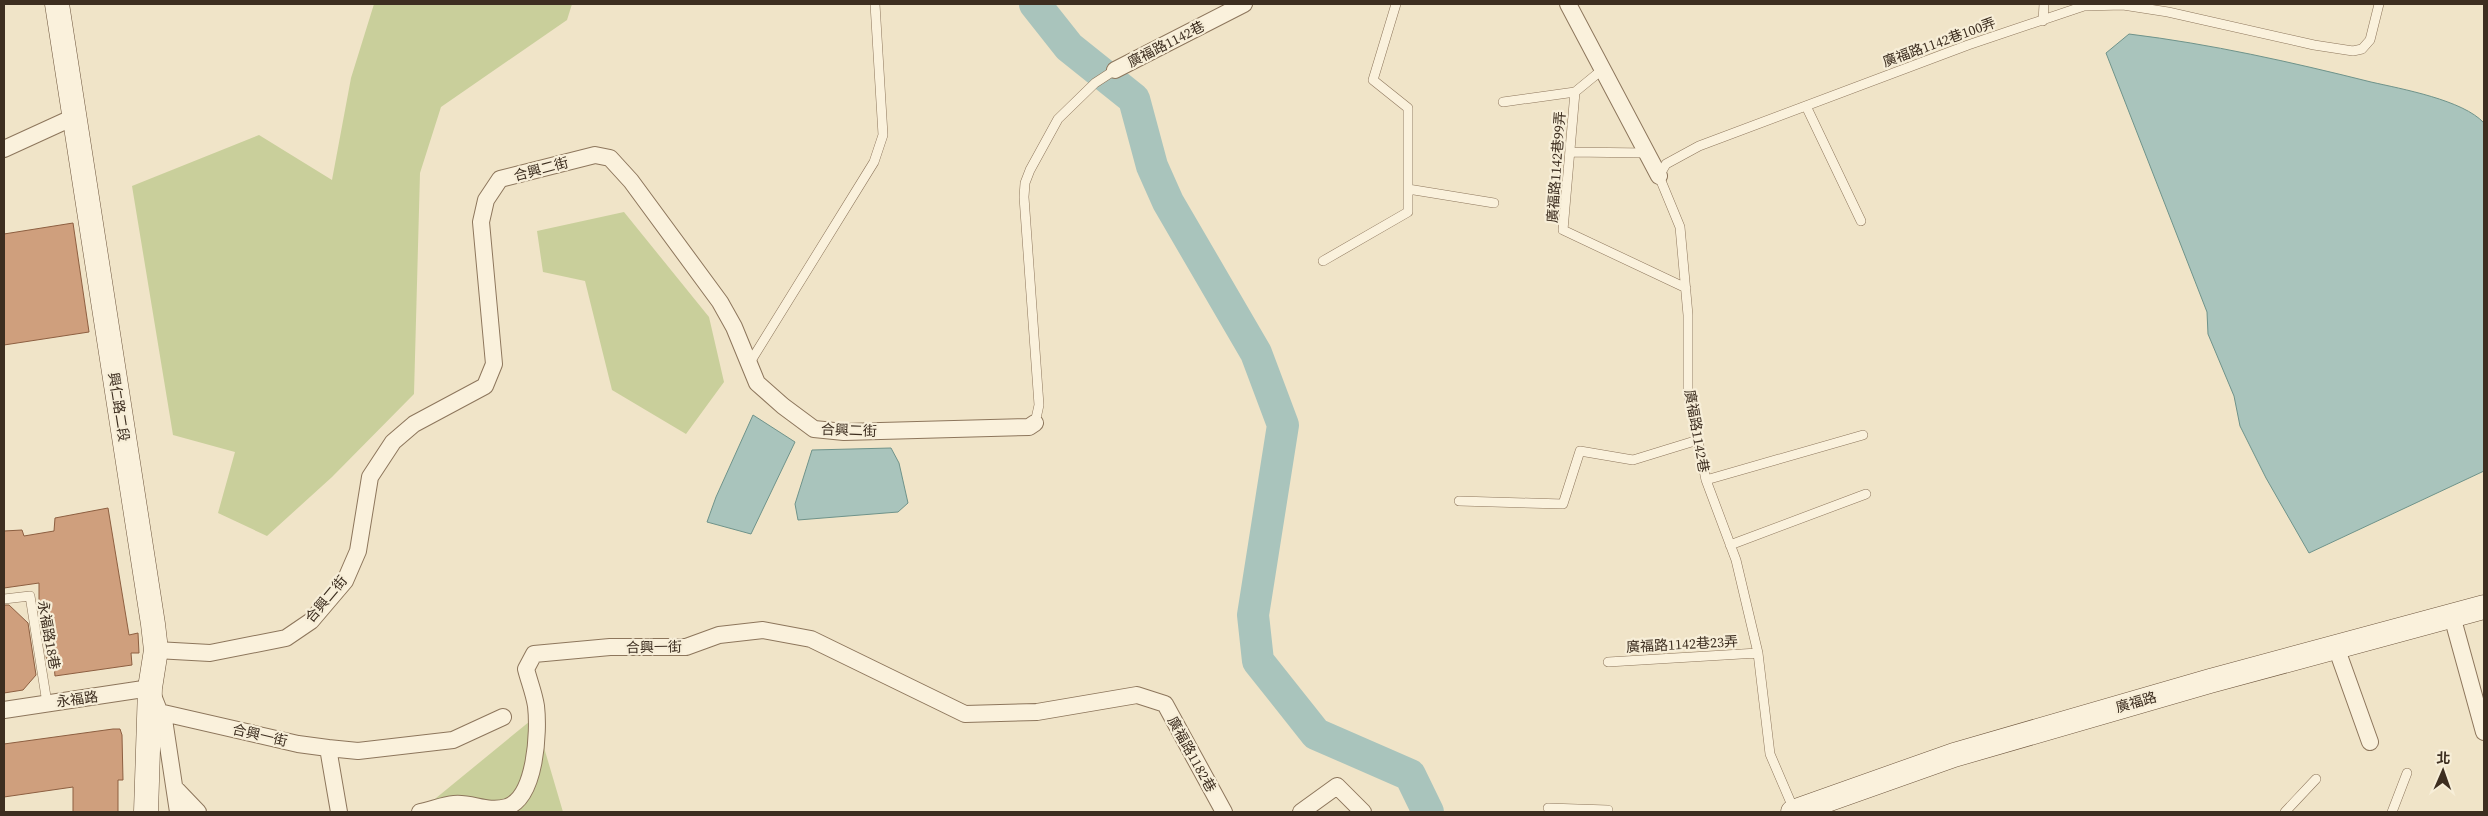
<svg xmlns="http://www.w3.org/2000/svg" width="2488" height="816" viewBox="0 0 2488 816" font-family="'Source Serif 4','Noto Sans TC',serif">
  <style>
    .green { fill: #c9cf9b }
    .water { fill: #a9c4bc; stroke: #6f938a }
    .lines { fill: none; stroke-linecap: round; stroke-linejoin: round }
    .river { stroke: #a9c4bc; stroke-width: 32 }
    .building { fill: #cf9f7d; stroke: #8d5f41 }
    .lane-casing { stroke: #8d765c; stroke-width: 10 }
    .street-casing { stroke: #8d765c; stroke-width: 18 }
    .secondary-casing { stroke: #6f573f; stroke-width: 25 }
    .lane { stroke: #faf1dc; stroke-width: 9 }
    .street { stroke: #faf1dc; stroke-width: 16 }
    .secondary { stroke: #faf1dc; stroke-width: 24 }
    .labels { text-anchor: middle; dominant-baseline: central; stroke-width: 4.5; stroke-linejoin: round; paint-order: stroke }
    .street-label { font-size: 14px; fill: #3d2e20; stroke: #f7eed8 }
  </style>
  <rect width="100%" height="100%" fill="#f0e4c8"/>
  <!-- green -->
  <path class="green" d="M374 4H572L567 20 441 107 420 173 414 394 332 477 267 536 218 513 235 452 173 435 132 186 259 135 332 180 351 78Z
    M624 212 709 317 724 382 686 434 612 390 585 281 543 272 537 231Z
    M535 717 563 812H419Z"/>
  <!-- water -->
  <path class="water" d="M2129 34C2211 44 2291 62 2371 82 2402 89 2463 100 2484 123V471L2309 553 2266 478 2240 426 2234 396 2208 334 2207 312 2106 53Z
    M753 415 795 442 751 534 707 522 716 497Z
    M891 448 899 463 908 503 898 512 798 520 795 504 812 450Z"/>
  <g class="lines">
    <!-- river -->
    <path class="river" d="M1035 4 1069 47 1134 99 1152 166 1168 202 1256 353 1283 425 1253 615 1258 661 1316 734 1410 775 1428 812"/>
  </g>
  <!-- building -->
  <path class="building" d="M73 223 89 332 4 345V234Z
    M108 508 129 635 138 633 139 653H131L132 665 55 676 53 654 47 662 39 610V583L4 588V531L22 530 24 536 54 531 55 518Z
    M4 605H9L28 623 36 675 23 690 4 693Z
    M113 729H120L122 735 123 780H118V812H73V787L4 797V744Z"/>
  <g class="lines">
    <defs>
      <path id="lane" d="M2043 21 2044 4
        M1575 92 1563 230 1686 288
        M1503 102 1575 92 1603 69
        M1806 106 1861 221
        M1570 152 1647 153
        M1408 189 1494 203
        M1323 261 1408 212V108L1373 80 1396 4
        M749 364 874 162 883 135 875 4
        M1035 423 1039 405 1024 197 1025 183 1030 170 1058 119 1095 83 1115 70
        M1706 480 1863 435
        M1459 501 1563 504 1580 451 1633 460 1698 440
        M1730 545 1866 494
        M4 599 30 596 47 703
        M1608 662 1758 653
        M1548 808 1608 810V812
        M1794 810 1770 754 1758 653 1736 560 1706 480 1688 392V315L1680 227 1659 176 1666 164 1699 146 1968 45 2084 6 2123 5 2168 12 2314 45 2353 51 2362 49 2370 40 2379 4
        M2285 812 2316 779
        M2392 812 2407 773"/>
      <path id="street" d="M1568 4 1659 176
        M1115 70 1244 4
        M4 149 74 117
        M2452 616 2484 732
        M2336 647 2370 742
        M156 650 210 653 286 638 311 621 345 581 358 551 370 477 393 442 414 424 485 386 494 364 481 222 486 200 500 179 595 155 610 158 631 181 720 302 734 327 757 383 783 406 814 429 844 432 1029 427 1035 423
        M4 710 150 688 165 726 178 812
        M159 712 298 744 328 748 339 812
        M328 748 358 751 453 740 503 717
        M175 788 198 812
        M420 812C431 810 443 805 454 804 472 802 487 813 507 807 536 797 539 731 536 706 534 693 529 681 526 669L534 654 610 647H686L719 635 763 630 811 639 965 714 1037 712 1137 695 1165 704 1224 812
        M1301 812 1337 786 1363 812"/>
      <path id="secondary" d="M57 4 153 624 156 650 150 688 146 812
        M1793 812 1954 755 2210 681 2484 607"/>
    </defs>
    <!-- lane casing -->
    <use href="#lane" class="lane-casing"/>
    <!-- street casing -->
    <use href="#street" class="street-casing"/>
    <!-- secondary casing -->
    <use href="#secondary" class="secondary-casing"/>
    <!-- lane -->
    <use href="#lane" class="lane"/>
    <!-- street -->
    <use href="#street" class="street"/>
    <!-- secondary -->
    <use href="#secondary" class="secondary"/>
  </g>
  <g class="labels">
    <!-- street labels -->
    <g class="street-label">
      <text transform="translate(1939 42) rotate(-20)">廣福路1142巷100弄</text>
      <text transform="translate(1166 44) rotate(-27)">廣福路1142巷</text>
      <text transform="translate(1556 167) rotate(-86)">廣福路1142巷99弄</text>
      <text transform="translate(541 169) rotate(-15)">合興二街</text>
      <text transform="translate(119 407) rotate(81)">興仁路二段</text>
      <text transform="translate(849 430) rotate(2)">合興二街</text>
      <text transform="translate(1697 431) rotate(80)">廣福路1142巷</text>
      <text transform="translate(326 599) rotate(-50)">合興二街</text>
      <text transform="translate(49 635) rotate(80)">永福路18巷</text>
      <text transform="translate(1682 644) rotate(-3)">廣福路1142巷23弄</text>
      <text transform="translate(654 647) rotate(-1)">合興一街</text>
      <text transform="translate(77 699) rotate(-8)">永福路</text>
      <text transform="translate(2136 702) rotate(-16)">廣福路</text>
      <text transform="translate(260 735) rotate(13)">合興一街</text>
      <text transform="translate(1192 754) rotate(61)">廣福路1182巷</text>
    </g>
  </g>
  <!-- border -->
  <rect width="2488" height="816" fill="none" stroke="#3d2e20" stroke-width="10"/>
  <!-- north arrow -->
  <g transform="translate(2443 771) rotate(2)" stroke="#f7eed8" stroke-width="4" paint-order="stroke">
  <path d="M0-4L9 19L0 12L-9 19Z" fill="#3d2e20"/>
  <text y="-8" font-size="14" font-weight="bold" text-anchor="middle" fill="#3d2e20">北</text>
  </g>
</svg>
